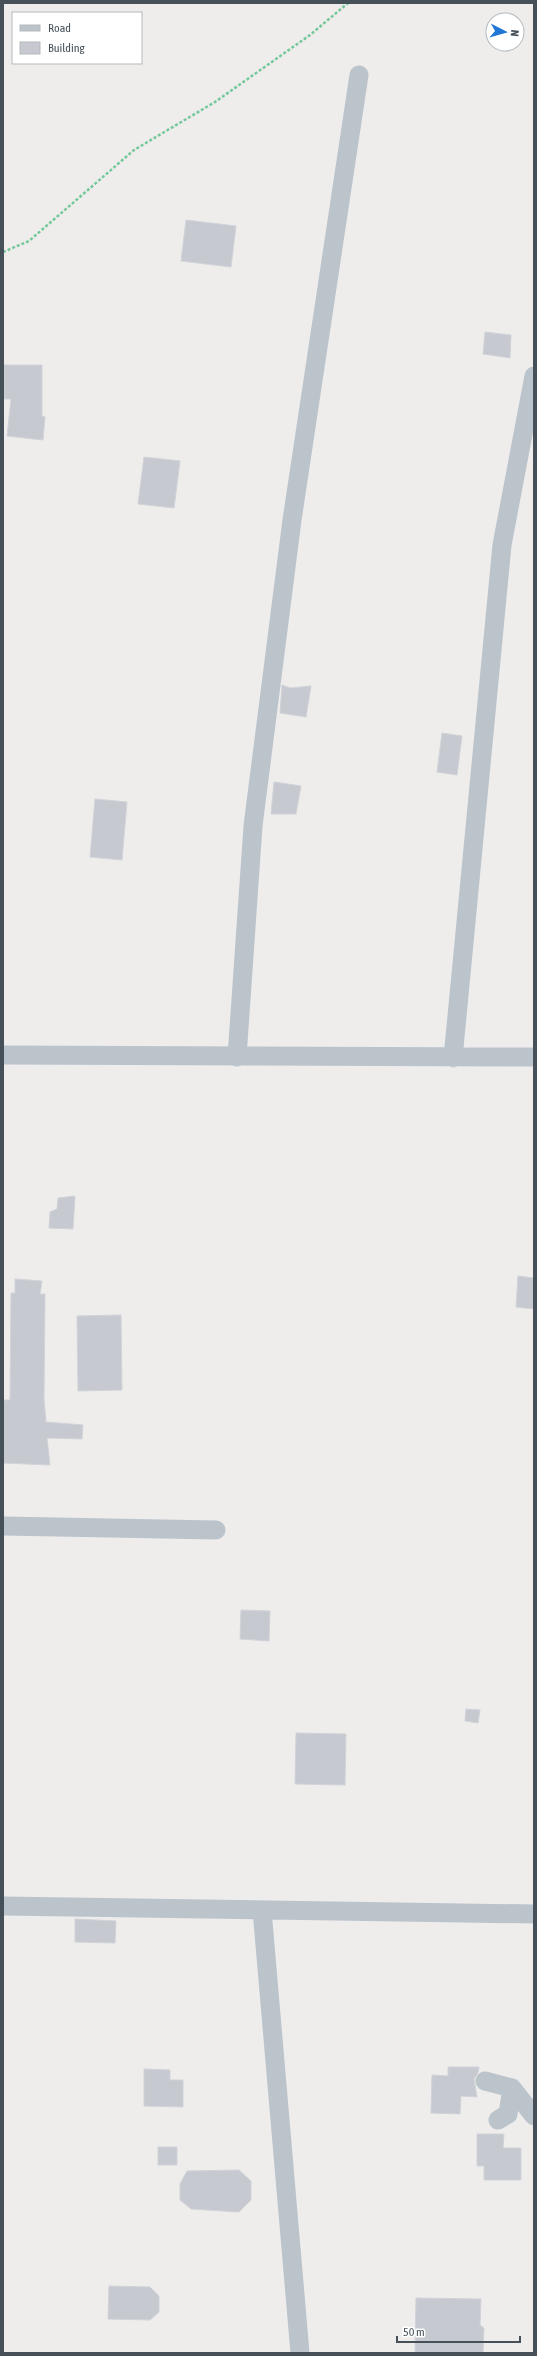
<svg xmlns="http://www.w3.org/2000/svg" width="537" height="2356" viewBox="0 0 537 2356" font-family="'Asap Condensed',sans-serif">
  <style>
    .building { fill: #c6c9cf; stroke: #d0d3d8 }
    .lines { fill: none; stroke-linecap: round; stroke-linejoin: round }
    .path { stroke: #74c99b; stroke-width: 2.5; stroke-dasharray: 3 2; stroke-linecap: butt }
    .minor { stroke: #bbc4cb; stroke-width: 19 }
  </style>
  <rect width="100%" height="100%" fill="#efecec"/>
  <!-- building -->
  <path class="building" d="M186 220 236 226 231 267 181 261Z
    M485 332 511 335 510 358 483 354Z
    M4 365H42V416L45 417 43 440 7 436 11 399H4Z
    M144 457 180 461 174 508 138 504Z
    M282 685 290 688 311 686 306 717 280 713Z
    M442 733 462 736 457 775 437 772Z
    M274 782 301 786 296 814H271Z
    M95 799 127 802 122 860 90 857Z
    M75 1196 73 1229 49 1228 50 1212 57 1209 58 1198Z
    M518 1276 534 1278V1309L516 1307Z
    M15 1279 42 1281 40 1294H45L44 1399 46 1422 83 1425 82 1439 47 1438 50 1465 3 1463V1400H10L11 1293H15Z
    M121 1315 122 1390 78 1391 77 1316Z
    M241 1610 270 1611 269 1641 240 1639Z
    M466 1709 480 1710 478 1723 465 1721Z
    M296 1733 346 1734 345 1785 295 1784Z
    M75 1919 116 1921 115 1943 75 1942Z
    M448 2067H479L478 2073 474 2079 477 2097 461 2096 460 2114 431 2113 432 2075 448 2076Z
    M144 2069 170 2070V2080H183V2107L144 2106Z
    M477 2134H504L503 2148H521V2180H484V2166H477Z
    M158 2147H177V2165H158Z
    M239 2170 251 2181V2200L239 2212 191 2209 180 2200V2184L187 2171Z
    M109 2286 150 2287 159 2296V2312L150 2320 108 2319Z
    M416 2298 481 2299 480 2325 484 2328 483 2353H415Z"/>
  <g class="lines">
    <!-- path -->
    <path class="path" d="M3 252 29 241 134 150 215 102 310 35 348 3"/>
    <!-- minor -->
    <path class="minor" d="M3 1055 534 1057
      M237 1057 253 826 292 520 359 75
      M453 1058 502 545 534 376
      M3 1526 216 1530
      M3 1906 534 1914
      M262 1910 300 2353
      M485 2081 512 2088 534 2116
      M498 2120 508 2114 512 2088"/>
  </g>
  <!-- border -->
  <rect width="537" height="2356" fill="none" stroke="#455059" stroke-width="8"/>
  <!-- legend -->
  <rect x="12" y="12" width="130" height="52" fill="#ffffff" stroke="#b5b9bd"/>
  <rect x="20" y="25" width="20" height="6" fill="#bbc4cb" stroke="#b5b9bd"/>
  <text x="48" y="32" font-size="12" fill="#455059">Road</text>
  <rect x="20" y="42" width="20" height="12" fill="#c6c9cf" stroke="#b5b9bd"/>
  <text x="48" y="52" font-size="12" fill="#455059">Building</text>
  <!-- north arrow -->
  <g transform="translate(505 32) rotate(96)"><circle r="19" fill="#ffffff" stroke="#b5b9bd"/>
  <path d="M0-3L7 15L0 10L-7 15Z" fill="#1f76d6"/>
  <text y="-6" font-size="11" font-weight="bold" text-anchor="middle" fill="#455059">N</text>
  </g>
  <!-- scale -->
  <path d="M397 2336v6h123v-6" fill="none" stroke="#455059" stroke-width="2"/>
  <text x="403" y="2336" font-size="12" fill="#455059" stroke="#ffffff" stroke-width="3" paint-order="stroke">50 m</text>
</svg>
